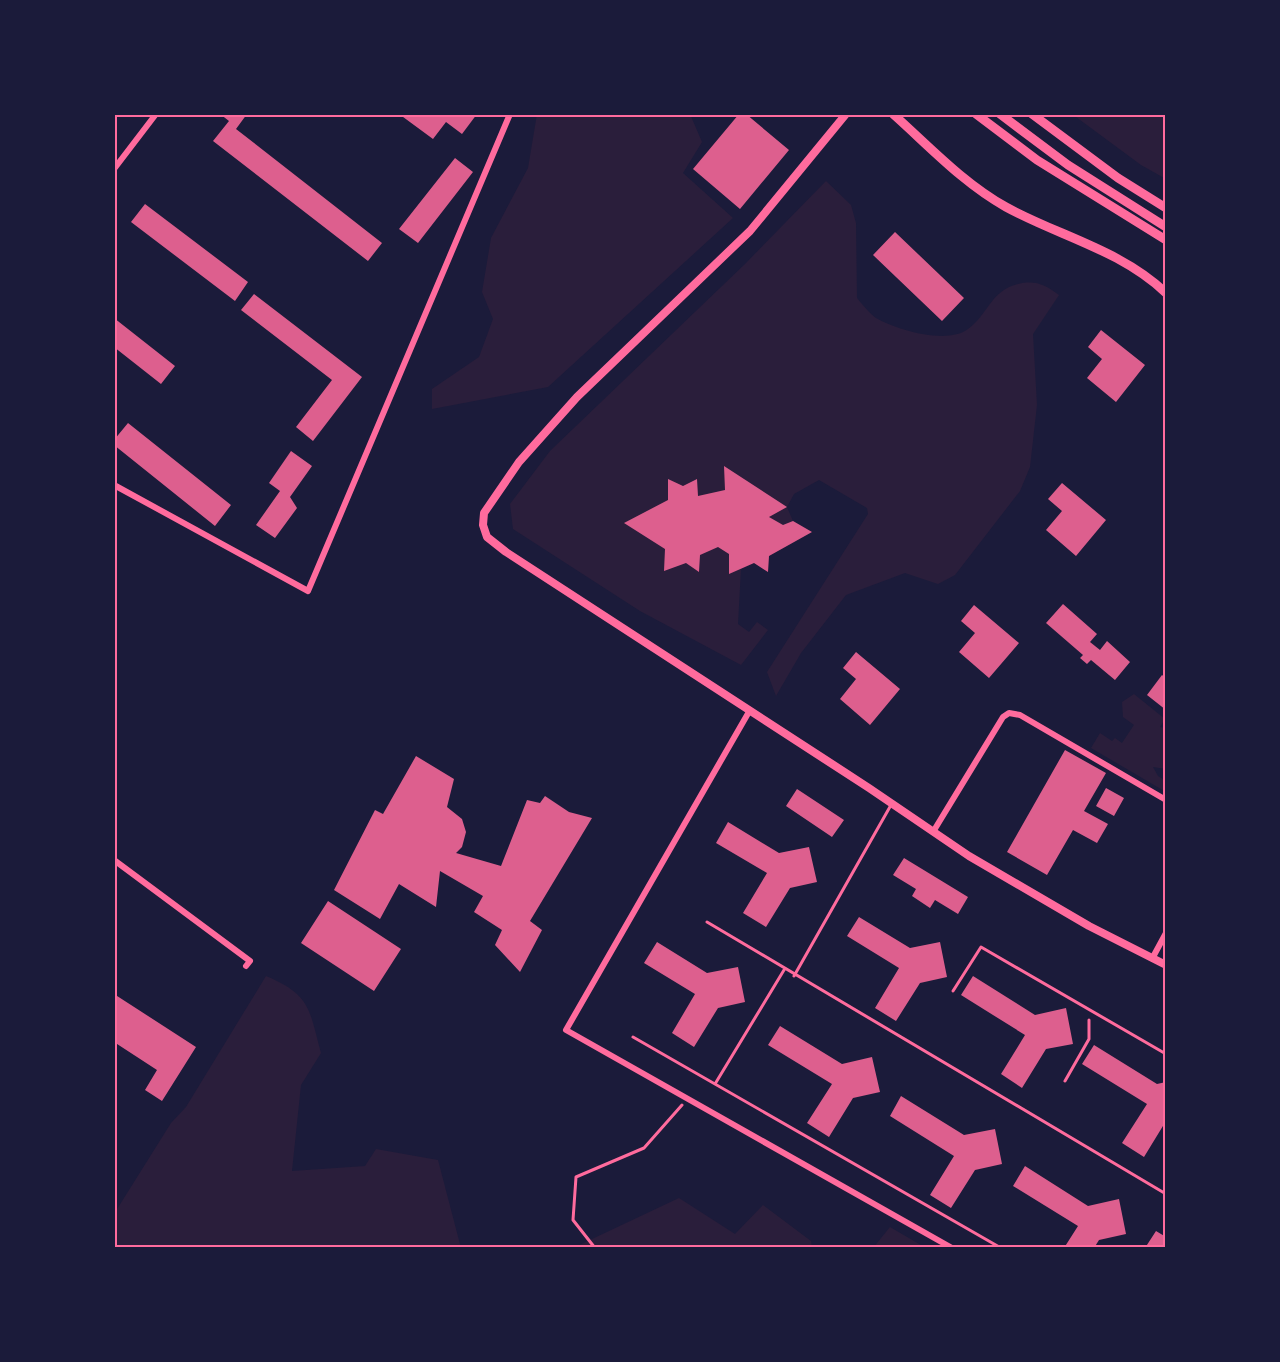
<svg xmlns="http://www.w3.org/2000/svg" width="1280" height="1362" viewBox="0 0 1280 1362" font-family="'Fira Sans Condensed',sans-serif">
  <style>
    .green { fill: #2a1e3b }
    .building { fill: #dd5f8e }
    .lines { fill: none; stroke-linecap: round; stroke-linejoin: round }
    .path { stroke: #ff6b9d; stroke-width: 3 }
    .service { stroke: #ff6b9d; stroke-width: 3 }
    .minor { stroke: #ff6b9d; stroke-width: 6 }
    .tertiary { stroke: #ff6b9d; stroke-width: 8 }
    .secondary { stroke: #ff6b9d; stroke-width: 9 }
    .neatline { fill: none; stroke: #ff6b9d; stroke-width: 2 }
  </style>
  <rect width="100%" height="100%" fill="#1b1b3a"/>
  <!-- green -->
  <path class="green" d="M537 114H690L702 142 683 173 733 218 548 387 432 409V389L479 357 493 319 482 292 491 238 528 168Z
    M1072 114H1166V179L1141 165Z
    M826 181 851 205 856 223 857 298C863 305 869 313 876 318 897 330 947 345 968 329 988 315 990 291 1018 284 1036 280 1045 285 1059 295L1033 334 1037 405 1030 467 1020 491 955 575 938 584 905 573 846 595 801 653 776 696 767 672 868 514 867 508 819 480 794 494 787 507 793 521 812 532 769 556 768 572 754 563 741 569 738 624 749 632 757 622 768 630 741 665 640 611 513 529 510 504 550 451 745 264Z
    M1134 694 1165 719 1160 727 1166 728V769L1153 767 1158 776 1166 781V792L1091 748 1100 733 1112 741 1115 738 1122 743 1134 725 1123 717 1122 702Z
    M266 976C311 995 309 1009 321 1053L301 1085 292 1171 365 1166 376 1149 438 1160 461 1248H114V1214L171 1123 186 1107Z
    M679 1198 735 1234 763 1205 811 1241 812 1248H573Z
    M890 1227 926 1248H873Z"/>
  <!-- building -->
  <path class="building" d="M220 114H247L236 129 382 243 368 261 213 141 229 121Z
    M399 114H477L462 134 446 122 433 139Z
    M739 114H746L789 150 740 209 693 169Z
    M455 158 473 172 418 243 399 229Z
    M145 204 248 282 235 301 131 222Z
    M895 232 964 298 942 321 873 255Z
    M254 294 362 377 313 441 296 427 332 380 241 310Z
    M114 318 175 366 161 384 114 347Z
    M1101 330 1145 365 1116 402 1087 378 1102 359 1088 347Z
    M128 423 231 505 215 526 114 445V440Z
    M291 451 312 466 290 497 297 508 275 538 256 525 280 491 269 483Z
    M724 466 787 507 769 517 783 525 793 521 812 532 769 556 768 572 754 563 729 574V554L718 547 700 555 699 572 686 563 664 571 665 549 624 523 668 500V479L683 486 697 479 698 496 725 490Z
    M1062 483 1106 520 1076 556 1046 530 1062 511 1048 499Z
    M1063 604 1097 634 1090 642 1100 650 1107 641 1130 662 1115 680 1091 660 1087 664 1080 658 1083 655 1046 623Z
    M974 605 1019 643 989 678 959 652 975 633 961 621Z
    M856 652 900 689 870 725 840 699 856 679 843 668Z
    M1162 675 1166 678V710L1147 695Z
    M1065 750 1106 773 1084 811 1108 824 1097 843 1073 830 1047 875 1007 852Z
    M416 756 454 779 447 807 462 819 466 832 462 847 456 853 501 866 527 800 540 803 545 796 569 812 592 818 530 921 542 930 520 972 495 945 502 930 474 912 483 896 440 871 436 907 399 884 380 919 334 890 375 810 383 814Z
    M1106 788 1124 798 1114 816 1096 806Z
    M797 789 844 820 832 837 786 806Z
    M728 822 779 853 809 847 817 882 790 888 766 927 743 913 767 873 716 843Z
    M904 858 968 897 958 914 935 900 930 908 912 896 916 889 893 875Z
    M328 901 401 949 374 991 301 943Z
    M859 917 910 948 940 942 947 977 920 983 896 1021 875 1008 899 968 847 936Z
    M657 942 707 973 738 967 745 1002 718 1008 694 1047 672 1033 695 994 644 963Z
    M973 976 1035 1015 1066 1008 1073 1044 1046 1049 1022 1088 1001 1074 1025 1035 961 995Z
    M114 994 196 1047 162 1101 145 1090 157 1070 114 1042Z
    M780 1026 842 1064 872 1057 880 1092 853 1098 829 1137 807 1123 832 1084 768 1045Z
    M1094 1045 1157 1084 1166 1082V1121L1144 1157 1122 1143 1147 1104 1082 1064Z
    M901 1096 964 1135 995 1129 1002 1164 975 1170 951 1208 930 1195 954 1156 890 1116Z
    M1025 1166 1088 1206 1119 1199 1126 1234 1099 1240 1094 1248H1064L1078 1226 1013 1186Z
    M1156 1231 1166 1237V1248H1145Z"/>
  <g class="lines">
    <!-- path -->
    <path class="path" d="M1065 1081 1089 1039V1020
      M595 1248 573 1220 576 1177 644 1148 682 1105"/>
    <!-- service -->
    <path class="service" d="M707 922 1166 1194
      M794 976 891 805
      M953 991 981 947 1166 1054
      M633 1037 1001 1248
      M715 1084 784 970"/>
    <!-- minor -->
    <path class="minor" d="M114 169 156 114
      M114 485 308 591 510 114
      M750 710 566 1030 952 1248
      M933 832 1003 717 1009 713 1020 715 1166 800
      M114 860 250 961 246 966
      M1153 957 1166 933"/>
    <!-- tertiary -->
    <path class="tertiary" d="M846 114 750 231 577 397 519 462 484 513 483 525 487 537 506 552 869 788 969 856 1089 926 1166 965"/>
    <!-- secondary -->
    <path class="secondary" d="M893 114C929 146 963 183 1006 207 1059 236 1121 250 1166 293
      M976 114 1037 160 1166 240
      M1000 114 1068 165 1166 227
      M1032 114 1118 178 1166 208"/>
  </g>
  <!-- border -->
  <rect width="1280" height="1362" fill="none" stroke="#1b1b3a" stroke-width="231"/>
  <rect x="116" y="116" width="1048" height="1130" class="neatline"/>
</svg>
